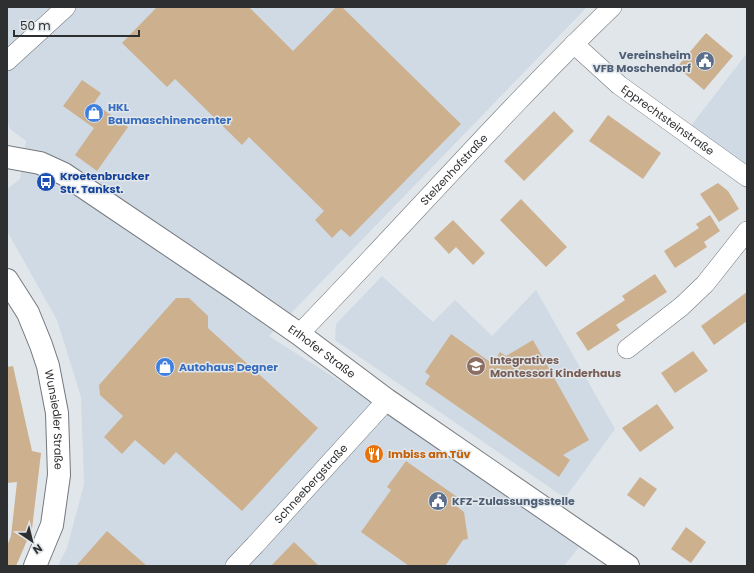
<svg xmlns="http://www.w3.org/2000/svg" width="754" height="573" viewBox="0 0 754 573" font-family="Poppins,sans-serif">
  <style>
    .built { fill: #d0dae4 }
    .building { fill: #cdb18f }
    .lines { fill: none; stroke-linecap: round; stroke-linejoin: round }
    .minor-casing { stroke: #75797e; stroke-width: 20 }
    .tertiary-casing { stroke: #75797e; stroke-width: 24 }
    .secondary-casing { stroke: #75797e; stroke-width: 24 }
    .minor { stroke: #fff; stroke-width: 19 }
    .tertiary { stroke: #fff; stroke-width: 22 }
    .secondary { stroke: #fff; stroke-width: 22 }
    .labels { text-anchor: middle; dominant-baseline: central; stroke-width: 3; stroke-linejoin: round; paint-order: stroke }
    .service-label { font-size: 11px; font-weight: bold; fill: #4e5e75; stroke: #e1e6eb; text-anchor: end }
    .shop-label { font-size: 11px; font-weight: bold; fill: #366cbe; stroke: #e1e6eb; text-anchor: start }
    .street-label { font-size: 11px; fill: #2d2f30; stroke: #e1e6eb }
    .transit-label { font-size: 11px; font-weight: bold; fill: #164399; stroke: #e1e6eb; text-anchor: start }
    .education-label { font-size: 11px; font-weight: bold; fill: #785e54; stroke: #e1e6eb; text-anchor: start }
    .food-label { font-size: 11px; font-weight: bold; fill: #c56008; stroke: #e1e6eb; text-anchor: start }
  </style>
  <rect width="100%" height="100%" fill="#e1e6eb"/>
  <!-- built -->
  <path class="built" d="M7 7H587L269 336 586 538 564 566H58L67 548 84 484 81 397 57 320 7 231V189L20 179 26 141 10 129 7 119Z
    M747 53V190L680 140Z
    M382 276 433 322 455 300 492 336 536 290 615 429 565 498 335 340 336 324Z"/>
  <!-- building -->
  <path class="building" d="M157 7H249L293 51 336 7H342L461 124 350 237 341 229 332 238 315 220 324 211 249 137 242 145 175 79 167 87 122 43Z
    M706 33 733 56 704 90 677 67Z
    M82 80 101 93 94 103 128 127 97 171 75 155 94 128 63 106Z
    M554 111 574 131 524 181 504 161Z
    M608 115 661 153 643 179 589 141Z
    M718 183 728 191 739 209 719 222 700 194Z
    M521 199 567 247 546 267 500 220Z
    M710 215 720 231 704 242 707 247 675 268 664 251 699 228 696 224Z
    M453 220 485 253 473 265 456 247 449 254 434 238Z
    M655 274 667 292 616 325 620 330 588 351 576 333 625 300 622 296Z
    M747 292V321L714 345 701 326Z
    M176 298H189L208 316V328L318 428 242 511 176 452 164 465 135 440 122 454 104 437 123 416 100 395 99 385Z
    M451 334 493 364 500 352 506 356 533 340 589 440 563 455 570 460 559 477 425 384 430 376 425 372Z
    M693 351 708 371 675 393 661 373Z
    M13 366 32 451 41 453 32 529 16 566H7V546L11 536 17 482 7 483V367Z
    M657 404 674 428 640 452 622 428Z
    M406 461 460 499 455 505 464 512 468 539 463 540 445 566H409L361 532 391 490 387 487Z
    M640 477 657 489 644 507 627 495Z
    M686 527 706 542 691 563 671 549Z
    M107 531 147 566H76Z
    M294 542 319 566H271Z"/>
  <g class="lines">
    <defs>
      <g id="minor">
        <path id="s1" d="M574 44 619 85 747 177"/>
        <path d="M7 61 66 7"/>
        <path id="s2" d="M299 334C404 226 503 112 612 7"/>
        <path d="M627 349 682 306 705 284 747 231"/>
        <path id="s3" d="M235 566 255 545 387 400"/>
      </g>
      <g id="tertiary">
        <path id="s4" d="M7 157 40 163 64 174 236 290 299 334 387 400 628 566"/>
      </g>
      <g id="secondary">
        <path id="s5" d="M7 280 28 313 41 345 48 366 57 413 59 475 52 525 35 566"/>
      </g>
    </defs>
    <!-- minor casing -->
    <use href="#minor" class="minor-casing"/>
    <!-- tertiary casing -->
    <use href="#tertiary" class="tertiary-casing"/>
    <!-- secondary casing -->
    <use href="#secondary" class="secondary-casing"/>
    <!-- minor -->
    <use href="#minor" class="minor"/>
    <!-- tertiary -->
    <use href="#tertiary" class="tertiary"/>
    <!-- secondary -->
    <use href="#secondary" class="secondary"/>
  </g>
  <!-- icons -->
  <defs>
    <symbol id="civic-disc" viewBox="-11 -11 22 22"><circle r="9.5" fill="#5c6f8a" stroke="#e1e6eb"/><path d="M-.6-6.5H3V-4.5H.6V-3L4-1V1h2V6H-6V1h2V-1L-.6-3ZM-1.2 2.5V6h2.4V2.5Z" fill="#fff"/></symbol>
    <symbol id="shop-disc" viewBox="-11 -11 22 22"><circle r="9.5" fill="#3f7fe0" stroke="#e1e6eb"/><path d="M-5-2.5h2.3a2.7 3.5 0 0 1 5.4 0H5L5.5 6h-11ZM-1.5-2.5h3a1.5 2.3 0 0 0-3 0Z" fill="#fff"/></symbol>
    <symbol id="bus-disc" viewBox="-11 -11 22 22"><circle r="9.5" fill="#1a4fb4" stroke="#e1e6eb"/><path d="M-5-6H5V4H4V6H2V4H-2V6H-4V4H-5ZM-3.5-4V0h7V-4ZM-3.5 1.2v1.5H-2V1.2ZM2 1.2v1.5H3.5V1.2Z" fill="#fff"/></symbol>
    <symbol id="school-disc" viewBox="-11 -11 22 22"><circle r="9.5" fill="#8d6e63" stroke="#e1e6eb"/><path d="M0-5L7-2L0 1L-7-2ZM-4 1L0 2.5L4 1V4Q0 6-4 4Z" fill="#fff"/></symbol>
    <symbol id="restaurant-disc" viewBox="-11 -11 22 22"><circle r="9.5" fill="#e8710a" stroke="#e1e6eb"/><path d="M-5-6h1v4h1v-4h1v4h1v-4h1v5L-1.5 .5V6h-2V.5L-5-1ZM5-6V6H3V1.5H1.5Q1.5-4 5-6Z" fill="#fff"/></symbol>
  </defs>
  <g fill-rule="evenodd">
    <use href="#civic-disc" x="694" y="50" width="22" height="22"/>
    <use href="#shop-disc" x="83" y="102" width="22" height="22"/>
    <use href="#bus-disc" x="35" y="171" width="22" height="22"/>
    <use href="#school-disc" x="465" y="355" width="22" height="22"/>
    <use href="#shop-disc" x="154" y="356" width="22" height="22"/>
    <use href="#restaurant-disc" x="363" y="443" width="22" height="22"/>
    <use href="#civic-disc" x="427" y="490" width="22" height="22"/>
  </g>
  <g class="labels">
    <!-- service labels -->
    <g class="service-label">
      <text x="691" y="55">Vereinsheim<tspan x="691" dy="13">VFB Moschendorf</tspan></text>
      <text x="452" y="501" text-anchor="start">KFZ-Zulassungsstelle</text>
    </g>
    <!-- shop labels -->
    <g class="shop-label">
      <text x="108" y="107">HKL<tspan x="108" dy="13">Baumaschinencenter</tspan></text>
      <text x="179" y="367">Autohaus Degner</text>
    </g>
    <!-- street labels -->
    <g class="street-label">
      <text stroke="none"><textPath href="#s1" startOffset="121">Epprechtsteinstraße</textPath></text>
      <text stroke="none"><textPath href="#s2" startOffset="226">Stelzenhofstraße</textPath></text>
      <text stroke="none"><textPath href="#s4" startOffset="373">Erlhofer Straße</textPath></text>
      <text stroke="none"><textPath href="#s5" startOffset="150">Wunsiedler Straße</textPath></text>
      <text stroke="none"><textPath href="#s3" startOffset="112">Schneebergstraße</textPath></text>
    </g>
    <!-- transit labels -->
    <g class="transit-label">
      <text x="60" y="176">Kroetenbrucker<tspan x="60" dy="13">Str. Tankst.</tspan></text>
    </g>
    <!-- education labels -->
    <g class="education-label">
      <text x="490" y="360">Integratives<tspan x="490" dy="13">Montessori Kinderhaus</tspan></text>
    </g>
    <!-- food labels -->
    <g class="food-label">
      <text x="388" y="454">Imbiss am Tüv</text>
    </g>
  </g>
  <!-- border -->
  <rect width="754" height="573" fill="none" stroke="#2d2f30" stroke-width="16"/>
  <!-- north arrow -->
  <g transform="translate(32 541) rotate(145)" stroke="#e1e6eb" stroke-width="3" paint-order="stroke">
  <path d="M0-3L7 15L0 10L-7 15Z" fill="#2d2f30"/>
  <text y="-6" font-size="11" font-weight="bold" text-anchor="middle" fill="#2d2f30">N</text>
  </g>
  <!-- scale -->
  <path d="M14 30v6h125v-6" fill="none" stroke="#2d2f30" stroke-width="2"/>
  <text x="20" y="30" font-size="12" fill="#2d2f30" stroke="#e1e6eb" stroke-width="3" paint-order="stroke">50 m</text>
</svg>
